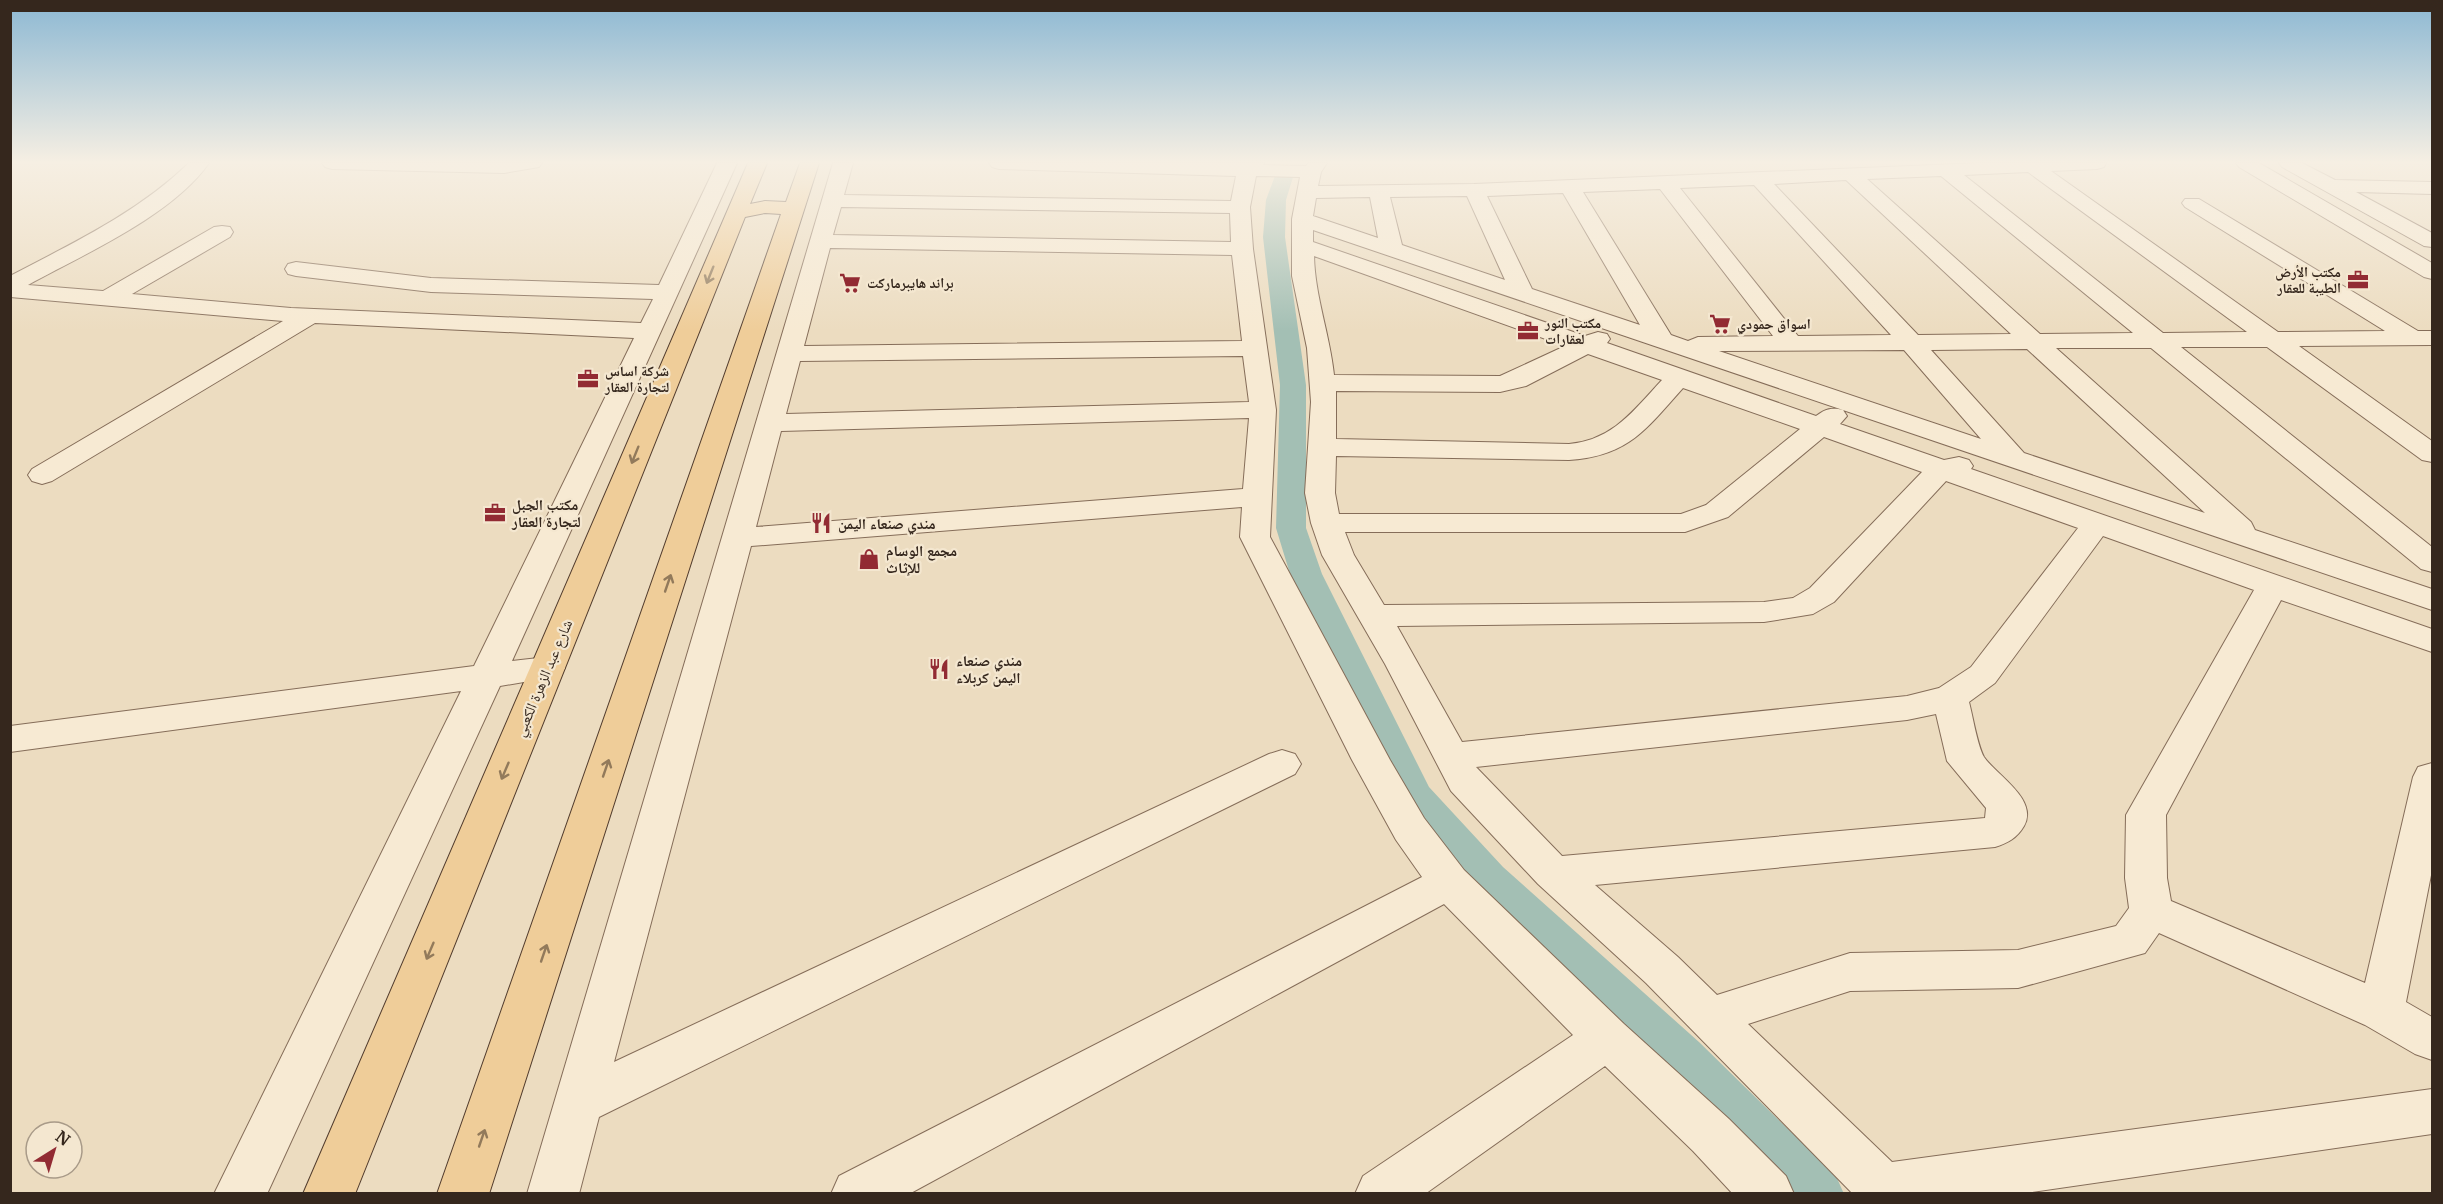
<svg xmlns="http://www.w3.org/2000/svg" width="2443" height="1204" viewBox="0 0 2443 1204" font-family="Merriweather,'Noto Naskh Arabic',serif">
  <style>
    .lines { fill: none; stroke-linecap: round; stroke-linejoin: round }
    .canal { fill: #a3bfb4; fill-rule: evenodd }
    .minor-casing { stroke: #856d59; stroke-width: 2 }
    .major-casing { stroke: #523c2d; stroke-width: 2 }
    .minor { fill: #f7ead3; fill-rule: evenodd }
    .major { fill: #efcd99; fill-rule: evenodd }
    .oneway { stroke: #927a5b }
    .labels { text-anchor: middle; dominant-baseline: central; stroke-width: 4.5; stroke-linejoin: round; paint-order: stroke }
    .far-poi-label { font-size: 14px; font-weight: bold; fill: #35271d; stroke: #f4e7d0; text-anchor: start }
    .poi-label { font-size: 15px; font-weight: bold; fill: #35271d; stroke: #f4e7d0; text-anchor: start }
    .street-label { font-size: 15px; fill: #35271d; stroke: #f4e7d0 }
  </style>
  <rect width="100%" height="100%" fill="#ecdcc0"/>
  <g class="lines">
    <!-- canal -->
    <path class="canal" d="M1283 171 1290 173 1293 177 1286 200 1285 237 1306 385V528L1322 574 1429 787 1503 867 1699 1042 1836 1176 1844 1194H1782L1665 1072 1473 891 1400 806 1394 796 1290 574 1276 528 1280 385 1263 237 1266 200 1276 173Z"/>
    <defs>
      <path id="minor" d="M189 163H209C172 216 84 254 28 285L103 291 214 227 222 226 230 227 233 232 230 237 132 294 291 308 641 323 653 299 431 292 296 276 288 274 285 269 288 264 296 262 431 278 659 285 717 163H737L512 661 547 657 559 660 565 668 559 676 500 686 267 1194H214L461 691 10 752V726L474 666 634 338 315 323 52 481 42 484 32 481 28 475 32 469 283 321 10 297V276C73 243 137 213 189 163Z
        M322 163H542L539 167 504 173 332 169 325 167Z
        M833 163H853L844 195 1231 201 1236 176 999 169 992 167 989 163H1264L1263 165 1306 166 1308 163H1327L1321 172 1318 186 1474 184 1982 163H2106L2104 167 2097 169 2051 171 2278 332 2385 331 2185 207 2182 203 2185 199H2199L2418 331H2432V345L2299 346 2432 441V462L2422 460 2267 347H2181L2432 547V572L2421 569 2151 348H2056L2251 522 2255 530 2432 589V610L1313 230V242L1585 336 1598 332 1607 334 1610 339 1607 343 1816 416C1825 409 1832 407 1843 410L1847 416 1840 424 1944 460 1959 457 1969 460 1973 466 1971 469 2432 629V652L2281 600 2166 815 2167 878 2171 901 2365 983 2413 777 2418 767 2432 763V870L2406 1002 2432 1017V1060L2415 1054 2365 1025 2159 933 2145 953 2018 988 1850 991 1748 1024 1892 1162 2432 1089V1134L2019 1194H1853L1646 983 1538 884 1451 791 1385 664 1322 555 1311 523 1305 493 1311 402 1307 348 1292 276V219L1300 177 1256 176 1250 207 1253 249 1276 410 1270 537 1390 760 1424 818 1464 870 1624 1024 1729 1119 1786 1176 1794 1194H1733L1693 1151 1605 1066 1425 1194H1355L1363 1176 1573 1035 1444 904 909 1194H831L839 1176 1422 877 1396 840 1352 760 1240 537 1242 507 751 546 614 1062 1269 754 1282 750 1295 754 1301 764 1295 774 599 1117 579 1194H527ZM2028 172 2247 332 2163 333 1964 175ZM1941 176 2133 333 2040 334 1867 179ZM1846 180 2011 334 1918 335 1774 184ZM1754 185 1891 335 1798 336 1680 188ZM1660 189 1773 336 1698 337 1688 341 1671 335 1583 192ZM1563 193 1640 325 1532 289 1487 196ZM1467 196 1505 280 1402 245 1390 197ZM1370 197 1378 238 1313 216 1316 198ZM841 207 1230 213 1231 242 833 235ZM830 248 1232 255 1242 341 804 346ZM1314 256 1565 346 1500 376 1334 375C1330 335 1315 297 1314 256ZM2027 349 2205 513 2024 453 1931 350ZM1904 350 1981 439 1719 351ZM1588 354 1662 380C1634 410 1613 440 1569 444L1336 439V391L1500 392 1526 386ZM1243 356 1249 402 786 414 800 361ZM1683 388 1800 429 1706 505 1681 514H1339L1335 493 1336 456 1569 460C1629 456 1646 429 1683 388ZM1249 418 1243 489 756 527 781 431ZM1824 437 1922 472 1810 588 1793 598 1764 602 1384 605 1354 555 1345 532H1685L1728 517ZM1946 481 2078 528 1971 667 1939 688 1907 696 1462 742 1397 626 1764 622 1813 614 1834 602ZM2103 536 2254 590 2126 815 2125 878 2129 908 2116 926 2018 950 1850 953 1717 995 1678 957 1595 885 1995 847C2008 843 2017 838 2024 826 2039 799 1996 775 1984 757 1977 744 1973 717 1969 702L1995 683ZM1936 714 1947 761 1986 808 1985 818 1562 856 1476 767 1907 720Z
        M2236 163H2259L2432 263V279L2424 277 2239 167Z
        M2279 163H2302L2335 180 2432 182V194L2356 192 2432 233V247L2424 246 2282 167Z"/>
      <path id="major" d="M748 163H767L750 204 765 201 786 202 800 163H819L489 1194H437L781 214 765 213 745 217 355 1194H303Z"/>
    </defs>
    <!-- minor casing -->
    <use href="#minor" class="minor-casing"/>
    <!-- major casing -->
    <use href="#major" class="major-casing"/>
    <!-- minor -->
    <use href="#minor" class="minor"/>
    <!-- major -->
    <use href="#major" class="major"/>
  </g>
  <!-- one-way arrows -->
  <defs><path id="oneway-shaft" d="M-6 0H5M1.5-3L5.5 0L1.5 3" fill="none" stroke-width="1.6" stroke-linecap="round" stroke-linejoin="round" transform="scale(1.5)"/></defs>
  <g class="oneway">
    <use href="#oneway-shaft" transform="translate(710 275) rotate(112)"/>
    <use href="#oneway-shaft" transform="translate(635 455) rotate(112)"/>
    <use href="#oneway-shaft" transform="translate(668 583) rotate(-71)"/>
    <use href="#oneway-shaft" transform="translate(606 768) rotate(-71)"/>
    <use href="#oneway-shaft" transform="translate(505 771) rotate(113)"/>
    <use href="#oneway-shaft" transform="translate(430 951) rotate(113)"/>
    <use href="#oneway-shaft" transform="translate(544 953) rotate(-71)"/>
    <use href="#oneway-shaft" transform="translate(482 1138) rotate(-71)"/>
  </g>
  <!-- sky -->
  <linearGradient id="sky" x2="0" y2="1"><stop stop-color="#8cb8d3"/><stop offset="0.49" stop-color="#f6efe3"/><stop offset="1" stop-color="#f6efe3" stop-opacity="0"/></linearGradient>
  <rect width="2443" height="331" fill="url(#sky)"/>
  <!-- icons -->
  <defs>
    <symbol id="office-bare" viewBox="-9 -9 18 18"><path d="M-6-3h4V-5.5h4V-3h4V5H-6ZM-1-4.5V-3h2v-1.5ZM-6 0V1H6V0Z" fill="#922b33" stroke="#f4e7d0" stroke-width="2.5" paint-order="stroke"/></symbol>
    <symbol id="supermarket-bare" viewBox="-9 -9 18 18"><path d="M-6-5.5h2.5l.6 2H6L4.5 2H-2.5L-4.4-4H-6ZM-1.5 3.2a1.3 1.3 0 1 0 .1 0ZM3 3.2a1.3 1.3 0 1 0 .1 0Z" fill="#922b33" stroke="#f4e7d0" stroke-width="2.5" paint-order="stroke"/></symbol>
    <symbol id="restaurant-bare" viewBox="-9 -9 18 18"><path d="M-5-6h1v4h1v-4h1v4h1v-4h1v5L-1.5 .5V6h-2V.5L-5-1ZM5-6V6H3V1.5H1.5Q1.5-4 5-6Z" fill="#922b33" stroke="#f4e7d0" stroke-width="2.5" paint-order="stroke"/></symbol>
    <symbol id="shop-bare" viewBox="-9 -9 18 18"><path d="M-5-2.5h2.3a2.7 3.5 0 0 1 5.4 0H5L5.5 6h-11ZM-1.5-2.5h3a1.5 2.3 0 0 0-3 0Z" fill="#922b33" stroke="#f4e7d0" stroke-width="2.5" paint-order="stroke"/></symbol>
  </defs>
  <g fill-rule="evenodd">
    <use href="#office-bare" x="2343" y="265" width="30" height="30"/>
    <use href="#supermarket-bare" x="835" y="268" width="30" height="30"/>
    <use href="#supermarket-bare" x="1705" y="309" width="30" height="30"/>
    <use href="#office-bare" x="1513" y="316" width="30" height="30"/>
    <use href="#office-bare" x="573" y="364" width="30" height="30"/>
    <use href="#office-bare" x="480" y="498" width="30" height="30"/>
    <use href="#restaurant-bare" x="806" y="508" width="30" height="30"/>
    <use href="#shop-bare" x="854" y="544" width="30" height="30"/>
    <use href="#restaurant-bare" x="924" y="654" width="30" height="30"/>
  </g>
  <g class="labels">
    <!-- far-poi labels -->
    <g class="far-poi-label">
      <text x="2341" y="272" text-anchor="end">مكتب الأرض<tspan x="2341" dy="16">الطيبة للعقار</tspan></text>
      <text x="867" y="283">براند هايبرماركت</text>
      <text x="1545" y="323">مكتب النور<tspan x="1545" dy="16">لعقارات</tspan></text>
      <text x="1737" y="324">اسواق حمودي</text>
      <text x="605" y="371">شركة اساس<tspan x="605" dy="16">لتجارة العقار</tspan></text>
    </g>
    <!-- poi labels -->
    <g class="poi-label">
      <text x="512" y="504">مكتب الجبل<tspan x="512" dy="17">لتجارة العقار</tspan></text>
      <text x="838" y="523">مندي صنعاء اليمن</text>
      <text x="886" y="550">مجمع الوسام<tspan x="886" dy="17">للإثاث</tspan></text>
      <text x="956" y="660">مندي صنعاء<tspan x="956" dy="17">اليمن كربلاء</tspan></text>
    </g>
    <!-- street labels -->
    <g class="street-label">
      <text transform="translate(543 678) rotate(-67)">شارع عبد الزهرة الكعبي</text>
    </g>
  </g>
  <!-- border -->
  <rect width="2443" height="1204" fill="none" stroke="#35271d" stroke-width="24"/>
  <!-- north arrow -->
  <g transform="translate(54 1150) rotate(37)"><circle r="28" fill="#f4e7d0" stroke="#a89a88" stroke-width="1.5"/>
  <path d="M0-4.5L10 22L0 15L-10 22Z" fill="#922b33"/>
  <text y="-9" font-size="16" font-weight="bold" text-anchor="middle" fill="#35271d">N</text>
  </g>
</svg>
